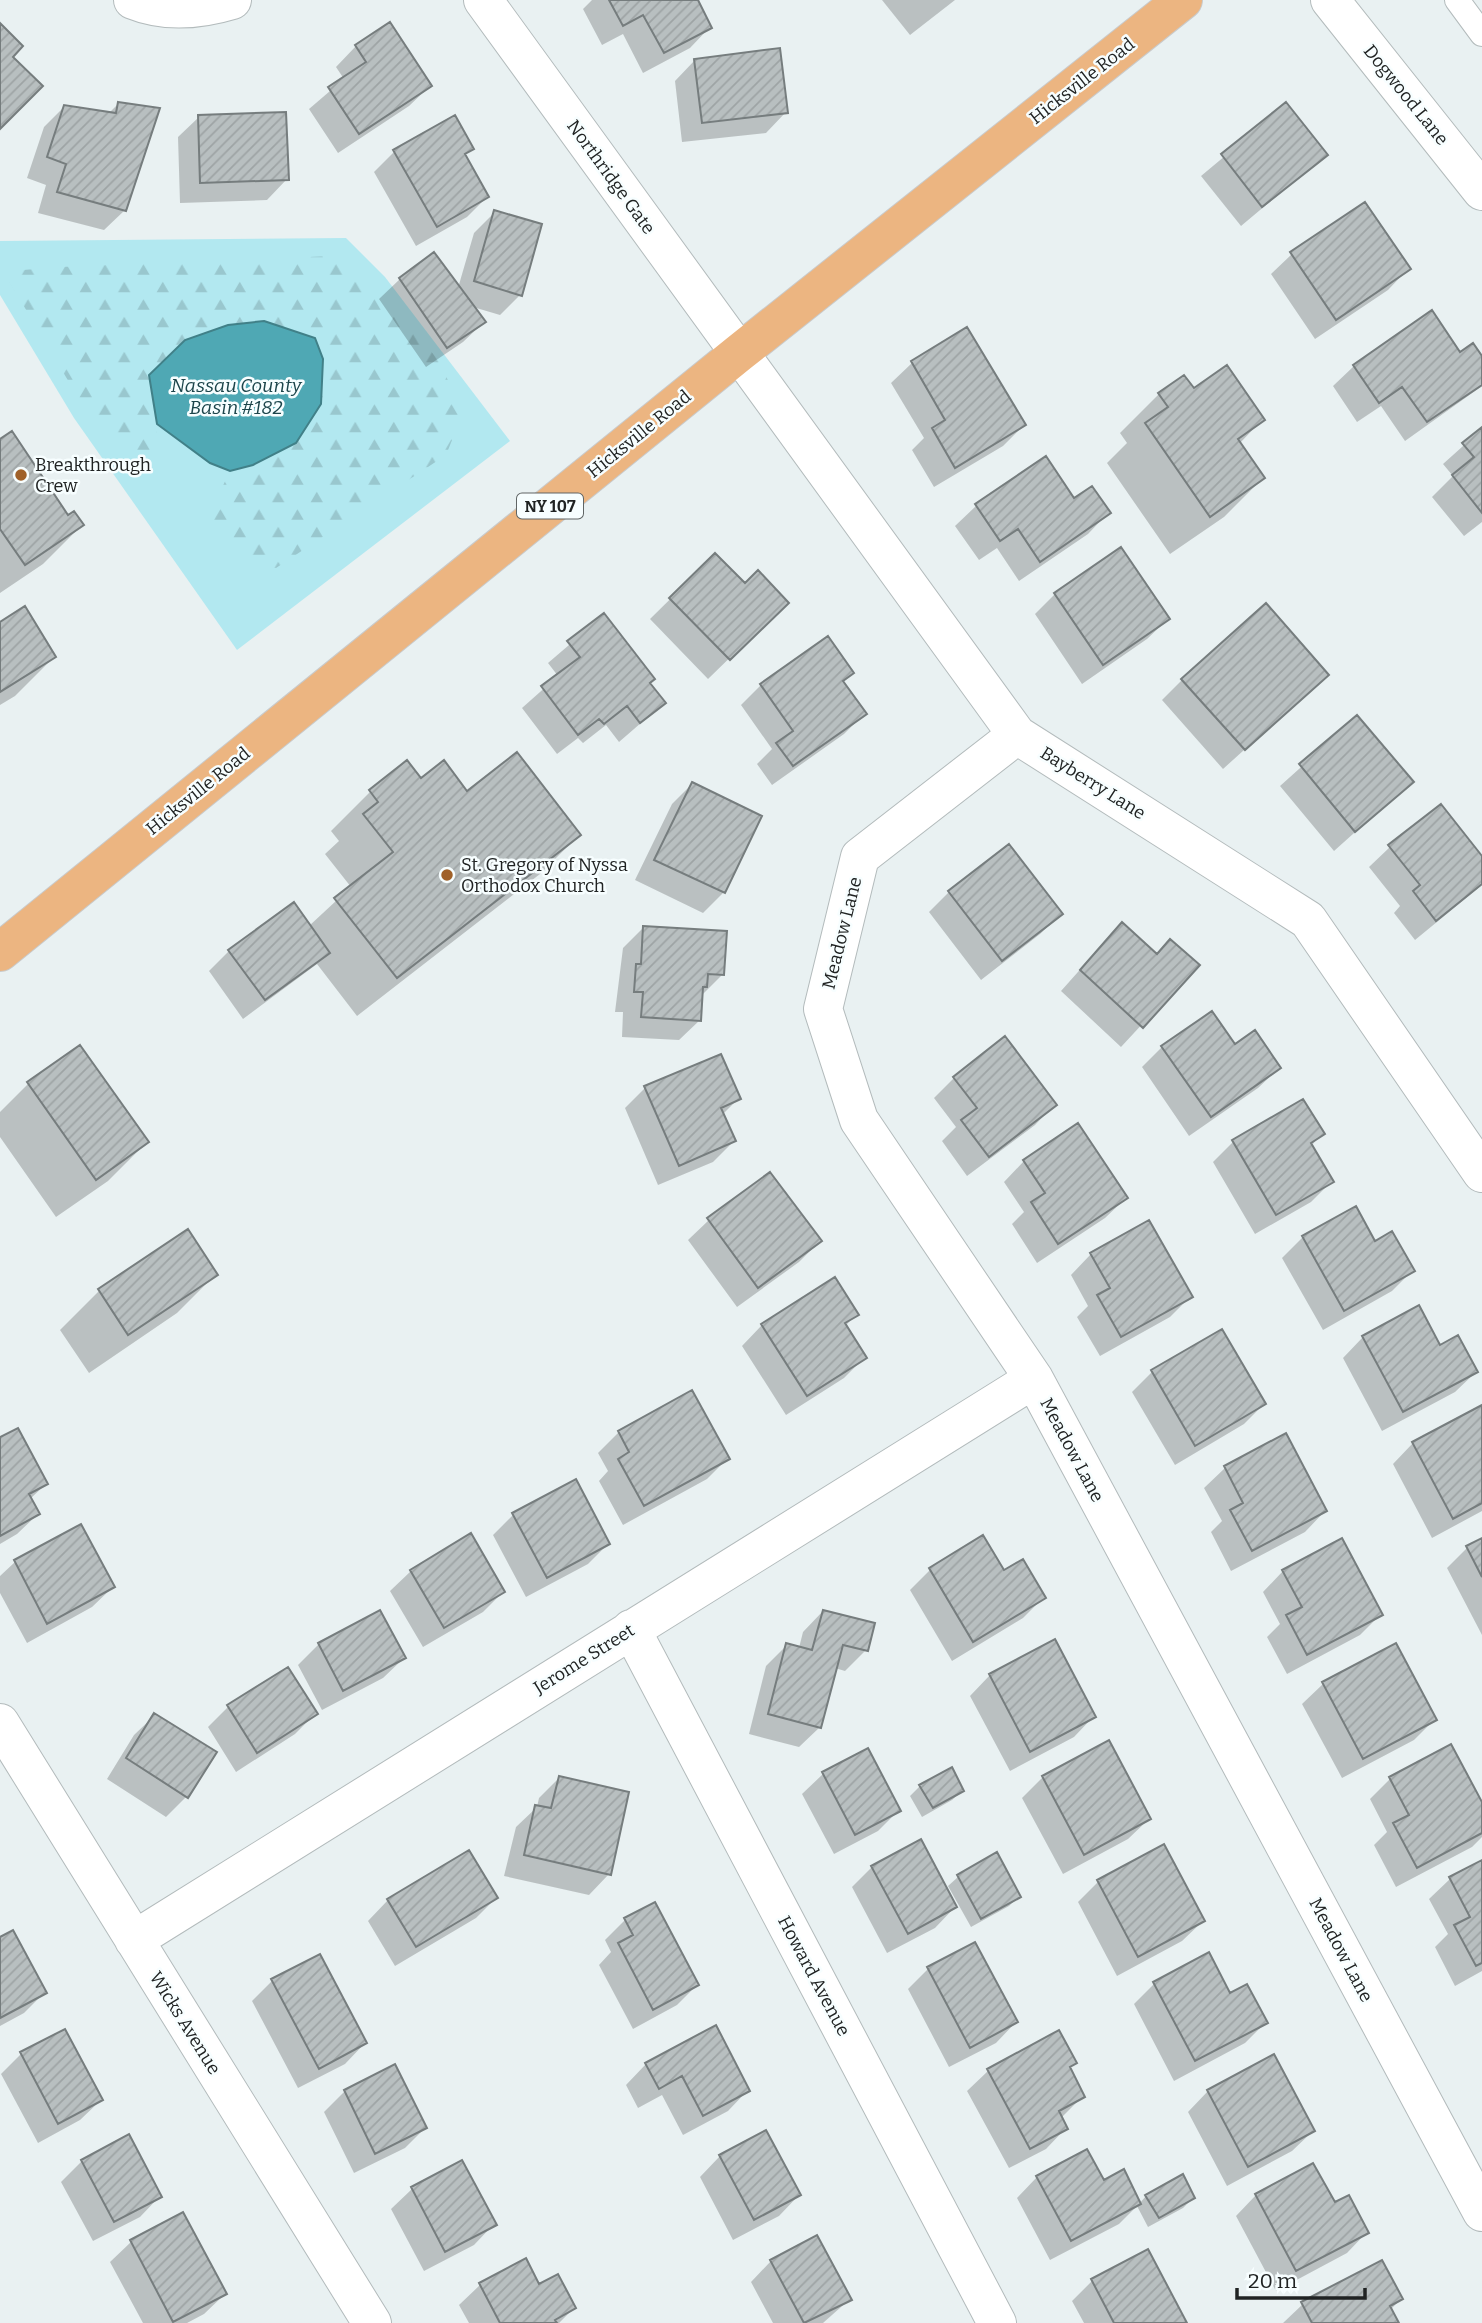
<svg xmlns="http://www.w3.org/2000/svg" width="1482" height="2323" viewBox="0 0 1482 2323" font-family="Bitter,serif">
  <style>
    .grass { fill: #b2e8f0 }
    .forest { fill: url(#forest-firs) }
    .water { fill: #4fa8b4; stroke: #418088; stroke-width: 2 }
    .shadow { fill: #0003 }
    .building { fill: url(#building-hatch); stroke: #767d7e; stroke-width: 2 }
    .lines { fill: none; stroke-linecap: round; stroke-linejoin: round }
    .service-casing { stroke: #b3bbbc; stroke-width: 26 }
    .minor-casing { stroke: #b3bbbc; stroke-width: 40 }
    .primary-casing { stroke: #c9caca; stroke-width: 40 }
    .service { stroke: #fff; stroke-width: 24 }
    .minor { stroke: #fff; stroke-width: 38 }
    .primary { stroke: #ecb581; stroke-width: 38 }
    .poi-dot { fill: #a06129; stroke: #f7feff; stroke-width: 2.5 }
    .labels { text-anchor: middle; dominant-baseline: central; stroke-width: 5; stroke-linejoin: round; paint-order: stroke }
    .shield { fill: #f7feff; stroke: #606565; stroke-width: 2 }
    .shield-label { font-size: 16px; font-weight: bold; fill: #202323 }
    .street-label { font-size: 18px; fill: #202323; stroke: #f7feff }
    .poi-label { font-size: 18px; fill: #202323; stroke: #f7feff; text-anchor: start }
    .water-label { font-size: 19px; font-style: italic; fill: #1c454b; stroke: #f7feff }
  </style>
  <defs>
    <pattern id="forest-firs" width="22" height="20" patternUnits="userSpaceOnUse" patternTransform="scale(1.75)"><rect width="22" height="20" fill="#b2e8f0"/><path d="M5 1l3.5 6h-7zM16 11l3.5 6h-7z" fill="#99c7ce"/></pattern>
    <pattern id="building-hatch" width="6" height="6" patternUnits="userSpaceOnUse" patternTransform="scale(1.75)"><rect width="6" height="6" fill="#b8bfc0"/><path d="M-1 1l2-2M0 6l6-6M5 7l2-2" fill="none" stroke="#9ea4a5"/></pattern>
  </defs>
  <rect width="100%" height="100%" fill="#e9f1f2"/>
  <!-- grass -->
  <path class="grass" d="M346 238 385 277 510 441 237 650 74 418 0 295V241Z"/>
  <!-- forest -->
  <path class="forest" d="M332 256 360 265 439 361 463 413 446 455 276 568 252 565 212 531 218 496 230 471 253 465 149 375 157 424V444L152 463 131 462 79 399 9 281 23 270 60 267Z"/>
  <!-- water -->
  <path class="water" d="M264 321 315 338 323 359 321 404 296 443 253 465 230 471 210 463 157 424 149 375 185 340 228 325Z"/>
  <!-- shadow -->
  <path class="shadow" d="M592 0H696L710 27 690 48 643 73 623 34 602 45 583 9Z
    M882 0H955L910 35Z
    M356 46 430 86 409 106 338 153 309 109 344 79 336 67Z
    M695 60 786 112 766 133 682 142 675 81Z
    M118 104 125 210 104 230 38 213 46 185 27 178 44 127 65 106 109 113Z
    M1286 105 1326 155 1241 226 1201 176Z
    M199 117 287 179 267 200 180 203 178 137Z
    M471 149 464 156 487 197 467 217 416 246 374 172 394 152Z
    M495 212 520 295 500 315 473 307 484 322 463 342 426 367 379 299 400 279 458 288 474 233Z
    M1292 254 1408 269 1388 290 1315 339 1271 274Z
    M967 330 1024 425 1003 446 934 487 912 450 924 438 891 383 912 363Z
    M1460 355 1482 359V386L1405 441 1381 406 1357 422 1333 386 1354 366Z
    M1193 391 1262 420 1239 444 1263 478 1224 517 1170 554 1107 463 1127 443 1120 433 1159 394Z
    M1482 429V522L1464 536 1432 497 1453 476 1443 464Z
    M0 441 68 518 82 525 43 564 0 593Z
    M1046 458 1074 500 1108 513 1088 534 1019 581 997 548 979 560 955 526 976 506Z
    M715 555 745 586 786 603 708 679 650 619Z
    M1055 594 1168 619 1147 639 1082 684 1035 614Z
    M604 615 664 703 619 742 606 725 583 743 578 738 557 754 522 708 558 676 548 663Z
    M0 624 54 657 15 696 0 705Z
    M852 673 842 683 864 714 844 734 772 785 757 764 772 749 741 705 761 685Z
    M1327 675 1223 769 1162 700 1182 680Z
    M1357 717 1411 782 1334 851 1280 786Z
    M407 762 421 781 467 793 579 835 540 874 357 1016 317 964 243 1019 209 971 229 951 309 926 351 887 325 854 339 841 331 831 370 792Z
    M692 784 724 892 703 913 635 880 672 804Z
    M1390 847 1482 858V885L1415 940 1394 913 1400 906 1369 867Z
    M949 892 1061 914 1040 934 981 980 929 912Z
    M643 928 723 974 702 995 700 1020 679 1040 622 1037 623 1012H615L623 948Z
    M1102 945 1197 965 1121 1047 1061 991Z
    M1235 1046 1279 1068 1258 1088 1189 1136 1142 1067 1162 1047Z
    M954 1078 1055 1104 1035 1125 967 1176 942 1141 956 1127 934 1098Z
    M29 1083 147 1142 108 1181 56 1217 0 1137V1112Z
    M645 1088 738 1099 722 1115 734 1141 713 1162 658 1185 625 1108Z
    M1322 1134 1311 1146 1332 1181 1311 1202 1255 1234 1213 1162 1233 1142Z
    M1024 1161 1126 1198 1105 1218 1037 1263 1012 1224 1024 1212 1004 1182Z
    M1355 1208 1374 1243 1412 1271 1392 1291 1323 1330 1282 1258 1303 1237Z
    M709 1220 820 1241 799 1262 737 1307 688 1240Z
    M1091 1254 1190 1297 1170 1317 1100 1356 1077 1317 1088 1306 1071 1275Z
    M216 1274 177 1313 89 1373 60 1330 99 1291Z
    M857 1314 845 1326 865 1357 844 1378 786 1415 742 1346 762 1325Z
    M1363 1337 1439 1347 1476 1372 1455 1392 1382 1431 1343 1358Z
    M1152 1372 1264 1404 1244 1424 1175 1465 1132 1392Z
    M1482 1407V1511L1432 1538 1393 1464 1413 1443Z
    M619 1432 728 1458 707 1479 623 1525 599 1481 608 1471 598 1453Z
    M1285 1436 1325 1511 1305 1532 1231 1571 1211 1532 1222 1521 1204 1488 1225 1468Z
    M0 1439 46 1484 30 1499 38 1514 17 1534 0 1544Z
    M514 1514 608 1544 588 1564 526 1597 493 1535Z
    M80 1526 113 1587 92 1607 27 1643 0 1593V1576L15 1562Z
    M982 1538 1003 1573 1044 1597 1023 1618 952 1661 910 1590 930 1570Z
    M1482 1540V1635L1447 1568 1467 1548Z
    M411 1571 503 1592 483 1612 423 1647 390 1591Z
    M1283 1571 1380 1615 1360 1635 1287 1674 1267 1637 1280 1624 1263 1592Z
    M823 1611 866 1650 845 1671 835 1668 820 1727 799 1747 749 1734 766 1666 787 1645 799 1648 803 1632Z
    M380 1612 404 1658 383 1678 322 1710 298 1665 319 1644Z
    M1395 1645 1435 1719 1414 1740 1342 1778 1302 1704 1323 1684Z
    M287 1669 315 1714 295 1734 236 1772 208 1727 228 1707Z
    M990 1675 1094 1716 1074 1737 1010 1771 970 1696Z
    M155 1715 187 1796 166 1817 107 1779 134 1735Z
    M1108 1743 1149 1819 1128 1839 1063 1874 1022 1798 1043 1777Z
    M867 1750 899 1810 878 1831 834 1854 802 1794 823 1774Z
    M559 1778 609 1874 589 1895 504 1876 516 1827 537 1807 539 1798Z
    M1390 1779 1482 1806V1837L1472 1847 1396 1887 1374 1845 1387 1832 1370 1799Z
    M920 1786 962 1791 952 1800 922 1817 910 1796Z
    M1482 1862V1971L1455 1986 1435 1947 1448 1934 1429 1899 1450 1879Z
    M872 1867 955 1907 935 1928 887 1953 852 1887Z
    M958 1877 1019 1896 1009 1906 971 1927 948 1886Z
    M1098 1882 1203 1921 1182 1941 1117 1976 1078 1902Z
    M496 1898 476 1918 395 1966 368 1921 388 1900Z
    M625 1920 697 1985 677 2005 633 2029 599 1965 611 1952 605 1940Z
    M0 1939 44 1993 24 2013 0 2026Z
    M928 1969 1016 2022 996 2043 949 2067 908 1989Z
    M272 1981 365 2043 345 2064 298 2088 252 2001Z
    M1154 1984 1230 1995 1266 2022 1245 2043 1174 2081 1134 2004Z
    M1058 2033 1075 2063 1069 2069 1083 2096 1061 2118 1066 2128 1046 2149 1009 2168 967 2091 988 2071Z
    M21 2054 101 2100 80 2120 38 2143 1 2074Z
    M646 2064 748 2090 728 2111 683 2135 662 2095 638 2108 626 2085Z
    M345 2091 425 2128 405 2148 354 2173 324 2112Z
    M1208 2091 1313 2131 1292 2151 1227 2186 1188 2112Z
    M720 2156 799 2195 779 2216 733 2240 700 2177Z
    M82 2161 160 2196 140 2217 93 2241 61 2182Z
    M462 2162 494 2224 474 2245 424 2271 391 2209 412 2189Z
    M1037 2177 1103 2182 1139 2204 1146 2196 1193 2198 1183 2208 1148 2227 1137 2206 1119 2224 1050 2260 1017 2198Z
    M1256 2195 1334 2204 1367 2232 1347 2253 1276 2291 1236 2216Z
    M131 2242 225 2294 204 2314 187 2323H143L110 2262Z
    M525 2260 539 2286 574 2308 559 2323H469L459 2305 480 2285Z
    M771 2261 850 2299 823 2323H773L751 2282Z
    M1092 2281 1185 2323H1084L1072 2301Z
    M1401 2299 1390 2310 1397 2323H1283L1303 2304Z"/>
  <!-- building -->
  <path class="building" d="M609 0H698L712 28 664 53 643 15 623 26Z
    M390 22 432 86 359 134 328 87 366 62 355 45Z
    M0 23 23 46 13 57 43 86 0 129Z
    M780 48 788 113 702 123 694 59Z
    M118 102 160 108 126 211 57 192 66 164 47 157 64 105 116 113Z
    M1286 102 1328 155 1262 207 1221 154Z
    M286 112 289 180 200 183 198 115Z
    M455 115 474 149 465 154 489 197 437 227 393 150Z
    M1365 202 1411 269 1336 320 1290 252Z
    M494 210 542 224 522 296 474 281Z
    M434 252 486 322 447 348 399 278Z
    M1432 310 1460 352 1473 343 1482 356V385L1427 422 1402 387 1379 403 1353 365Z
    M967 327 1026 425 955 468 932 428 945 420 911 361Z
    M1227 365 1265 420 1238 439 1265 478 1210 517 1145 423 1168 407 1158 393 1184 375 1194 388Z
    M1482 427V513L1452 475 1474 457 1462 443Z
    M12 431 68 515 74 511 84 525 25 565 0 529V439Z
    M1046 456 1074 498 1092 486 1111 513 1040 562 1018 529 1000 541 975 504Z
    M1121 547 1170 619 1103 665 1054 593Z
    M715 553 745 583 758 570 789 603 730 660 669 598Z
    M1266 603 1329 675 1245 750 1181 679Z
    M25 606 56 657 0 692V622Z
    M604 613 655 679 650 683 666 703 640 723 627 706 604 724 599 719 578 735 541 686 580 657 567 641Z
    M828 636 854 673 843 681 867 714 793 766 776 743 793 731 760 684Z
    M1357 715 1414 782 1355 832 1299 764Z
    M517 752 581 835 397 978 334 898 393 852 363 814 378 802 369 790 407 760 421 778 444 760 467 791Z
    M692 782 762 816 725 893 654 860Z
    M1441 804 1482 856V884L1436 921 1413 891 1420 885 1388 845Z
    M1009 844 1063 914 1002 961 948 891Z
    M294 902 330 953 265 1000 228 950Z
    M1122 922 1157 954 1170 939 1200 965 1143 1028 1080 970Z
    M643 926 727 931 724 975 708 974 707 987H703L701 1021 641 1017 643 992H634L636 964H641Z
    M1212 1011 1235 1044 1255 1030 1281 1068 1211 1117 1161 1046Z
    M1005 1036 1057 1105 989 1157 961 1120 977 1108 953 1077Z
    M80 1045 149 1142 96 1180 27 1082Z
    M721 1054 741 1099 721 1108 736 1141 679 1166 644 1086Z
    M1303 1099 1325 1134 1311 1143 1334 1182 1276 1215 1232 1140Z
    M1078 1123 1128 1198 1058 1244 1031 1202 1045 1193 1023 1160Z
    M770 1172 822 1241 758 1288 707 1218Z
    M1356 1206 1375 1241 1392 1231 1415 1271 1344 1311 1302 1236Z
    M1149 1220 1193 1297 1121 1337 1097 1295 1110 1288 1090 1253Z
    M188 1229 218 1275 128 1335 98 1289Z
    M835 1277 859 1315 845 1323 867 1358 807 1396 761 1324Z
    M1419 1305 1440 1345 1458 1335 1478 1372 1403 1412 1362 1336Z
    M1222 1329 1266 1404 1195 1446 1151 1370Z
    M692 1390 730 1459 644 1506 618 1459 629 1452 618 1431Z
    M1482 1405V1503L1453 1519 1412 1442Z
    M18 1428 48 1484 29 1494 40 1514 0 1536V1437Z
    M1286 1433 1327 1511 1252 1551 1230 1510 1243 1503 1224 1466Z
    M576 1479 610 1544 547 1578 512 1513Z
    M81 1524 115 1587 47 1624 14 1560Z
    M471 1533 505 1592 444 1628 410 1570Z
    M983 1535 1004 1570 1023 1559 1046 1598 973 1642 929 1568Z
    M1342 1538 1383 1615 1307 1655 1286 1615 1302 1607 1282 1570Z
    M1482 1538V1577L1466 1546Z
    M380 1610 406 1658 343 1691 318 1643Z
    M823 1610 875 1623 868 1651 843 1645 821 1728 768 1714 786 1643 812 1650Z
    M1055 1639 1096 1717 1030 1752 989 1674Z
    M1396 1643 1437 1720 1363 1759 1322 1682Z
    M288 1667 318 1714 257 1753 227 1705Z
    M154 1713 217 1752 188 1798 126 1758Z
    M1109 1740 1151 1819 1084 1855 1042 1776Z
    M1451 1744 1482 1802V1833L1417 1868 1393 1823 1409 1815 1389 1777Z
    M868 1748 901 1811 855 1835 822 1772Z
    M952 1767 964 1791 933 1808 919 1785Z
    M559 1776 629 1792 611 1875 524 1855 535 1805 551 1808Z
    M921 1839 957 1907 908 1934 871 1866Z
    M1164 1844 1205 1921 1138 1957 1097 1880Z
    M469 1850 498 1898 416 1947 387 1899Z
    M997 1852 1021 1897 981 1919 957 1875Z
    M1482 1860V1963L1476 1966 1454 1925 1470 1917 1449 1877Z
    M655 1902 699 1985 653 2010 618 1943 633 1935 624 1918Z
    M13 1930 47 1993 0 2018V1937Z
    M975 1942 1018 2022 970 2048 927 1967Z
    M1209 1952 1230 1993 1247 1984 1268 2023 1195 2061 1153 1982Z
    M320 1954 367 2043 319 2069 271 1979Z
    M716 2025 750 2091 703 2116 682 2076 659 2089 645 2063Z
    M65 2029 103 2100 58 2124 20 2052Z
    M1059 2030 1077 2063 1070 2067 1085 2097 1059 2111 1068 2129 1030 2149 987 2069Z
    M1274 2054 1315 2131 1248 2167 1207 2090Z
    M395 2064 427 2128 375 2154 344 2090Z
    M766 2130 801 2195 754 2220 719 2155Z
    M129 2134 162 2197 114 2222 81 2160Z
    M1087 2149 1104 2180 1124 2169 1141 2204 1071 2241 1036 2176Z
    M462 2160 497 2225 445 2252 411 2187Z
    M1313 2163 1335 2202 1349 2195 1369 2233 1296 2271 1255 2194Z
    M1183 2174 1195 2198 1159 2218 1145 2195Z
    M183 2212 227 2294 173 2322 130 2240Z
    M817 2235 852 2300 804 2323 770 2260Z
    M1148 2249 1187 2323H1114L1091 2279Z
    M526 2258 539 2284 558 2274 576 2308 555 2320 557 2323H500L479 2283Z
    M1382 2260 1403 2299 1390 2306 1399 2323H1312L1301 2302Z"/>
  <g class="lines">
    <defs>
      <path id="service" d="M1457 0 1482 34"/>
      <path id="minor" d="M133 0C165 13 199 10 232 0
        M483 0 1017 735 1308 920 1482 1173
        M1330 0 1482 191
        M1017 735 860 857 823 1009 859 1120 1034 1379 1482 2212
        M631 1629 997 2323
        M0 1723 372 2323
        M134 1940 1034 1379"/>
      <path id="primary" d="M0 952 739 353 1183 0"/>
    </defs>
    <!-- service casing -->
    <use href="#service" class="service-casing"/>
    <!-- minor casing -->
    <use href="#minor" class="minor-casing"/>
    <!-- primary casing -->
    <use href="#primary" class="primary-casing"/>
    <!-- service -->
    <use href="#service" class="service"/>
    <!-- minor -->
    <use href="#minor" class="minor"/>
    <!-- primary -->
    <use href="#primary" class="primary"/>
  </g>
  <!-- markers -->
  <g class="poi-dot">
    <circle cx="21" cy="475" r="7"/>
    <circle cx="447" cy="875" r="7"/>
  </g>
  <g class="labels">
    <!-- shield labels -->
    <rect class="shield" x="517" y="493.5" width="66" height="25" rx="5"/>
    <g class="shield-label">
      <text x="550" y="506">NY 107</text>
    </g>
    <!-- street labels -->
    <g class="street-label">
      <text transform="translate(1082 81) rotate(-38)">Hicksville Road</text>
      <text transform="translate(1406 95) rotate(51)">Dogwood Lane</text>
      <text transform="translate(611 177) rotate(54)">Northridge Gate</text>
      <text transform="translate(639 434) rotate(-39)">Hicksville Road</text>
      <text transform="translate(1093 783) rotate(32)">Bayberry Lane</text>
      <text transform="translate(198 791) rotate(-39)">Hicksville Road</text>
      <text transform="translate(842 933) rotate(-76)">Meadow Lane</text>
      <text transform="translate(1072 1450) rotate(62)">Meadow Lane</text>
      <text transform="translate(584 1659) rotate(-32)">Jerome Street</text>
      <text transform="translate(1341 1950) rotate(62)">Meadow Lane</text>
      <text transform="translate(814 1976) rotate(62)">Howard Avenue</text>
      <text transform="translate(185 2023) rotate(58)">Wicks Avenue</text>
    </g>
    <!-- poi labels -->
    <g class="poi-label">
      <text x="35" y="465">Breakthrough<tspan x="35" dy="21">Crew</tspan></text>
      <text x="461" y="865">St. Gregory of Nyssa<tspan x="461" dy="21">Orthodox Church</tspan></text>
    </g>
    <!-- water labels -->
    <g class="water-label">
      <text x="236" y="385">Nassau County<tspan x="236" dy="22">Basin #182</tspan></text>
    </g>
  </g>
  <!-- scale -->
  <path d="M1237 2288v10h128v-10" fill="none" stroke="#202323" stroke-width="3.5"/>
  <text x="1248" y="2288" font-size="21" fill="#202323" stroke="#f7feff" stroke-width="5" paint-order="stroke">20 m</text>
</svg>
